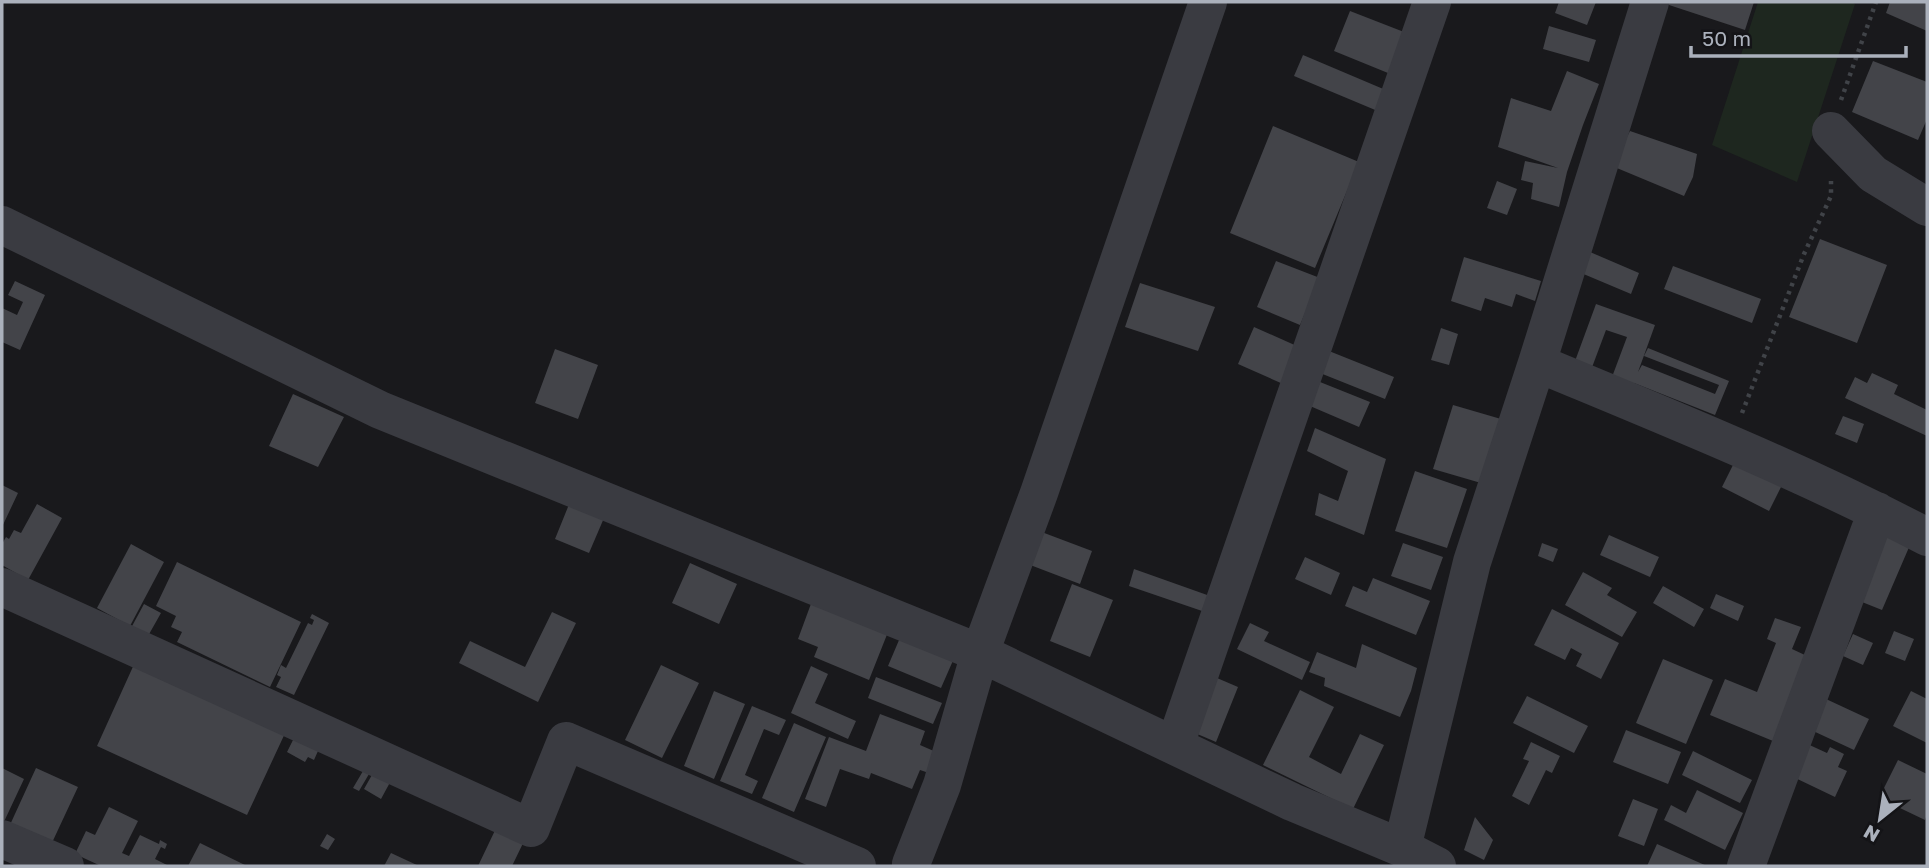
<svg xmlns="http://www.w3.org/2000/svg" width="1929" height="868" viewBox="0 0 1929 868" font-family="'Golos Text',sans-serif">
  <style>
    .green { fill: #1e271f }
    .building { fill: #434449 }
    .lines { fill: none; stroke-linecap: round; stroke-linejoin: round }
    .path { stroke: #404348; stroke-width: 4.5; stroke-dasharray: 3.5 5; stroke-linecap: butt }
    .minor { stroke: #3a3b41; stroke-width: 38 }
  </style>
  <rect width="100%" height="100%" fill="#19191c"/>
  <!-- green -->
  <path class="green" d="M1758 2H1851L1855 4 1797 182 1712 145Z"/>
  <!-- building -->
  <path class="building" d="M1559 2H1596L1587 25 1555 13Z
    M1667 2H1754L1745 30 1666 4Z
    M1890 2H1927V31L1886 13Z
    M1350 11 1404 32 1388 73 1334 51Z
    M1549 26 1596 40 1589 62 1543 49Z
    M1303 55 1388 91 1380 112 1294 76Z
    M1873 61 1927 82V119L1918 140 1852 112Z
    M1567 71 1599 84 1583 125 1567 172 1559 207 1531 199 1533 183 1521 180 1525 161 1558 168 1498 147 1511 98 1551 111Z
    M1273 126 1359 162 1315 268 1230 233Z
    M1630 131 1697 154 1693 177 1684 196 1612 166Z
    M1497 181 1517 189 1507 215 1487 208Z
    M1820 239 1887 265 1857 343 1789 317Z
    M1583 249 1639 273 1631 294 1574 270Z
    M1464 257 1541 281 1535 301 1516 294 1512 307 1485 298 1481 311 1451 301Z
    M1276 261 1320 278 1300 325 1257 307Z
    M1673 266 1761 299 1752 323 1664 289Z
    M15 281 45 295 20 350 2 342V308L17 315 23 302 8 295Z
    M1140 283 1215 307 1198 351 1125 327Z
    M1596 304 1655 325 1638 372 1642 365 1715 394 1719 385 1644 356 1648 348 1729 381 1715 415 1634 383 1609 385 1627 337 1606 330 1588 378 1571 372Z
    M1254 327 1299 347 1283 384 1238 364Z
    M1441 328 1458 334 1449 365 1431 360Z
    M555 349 598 365 578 419 535 403Z
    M1329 351 1394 377 1385 399 1320 373Z
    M1872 373 1898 385 1894 394 1927 410V436L1845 398 1855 377 1867 383Z
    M1320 382 1370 402 1359 427 1310 406Z
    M293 394 344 417 318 467 269 446Z
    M1453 405 1501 419 1481 483 1433 469Z
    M1843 416 1864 424 1857 443 1835 434Z
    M1315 428 1386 459 1364 535 1315 515 1319 493 1338 501 1348 471 1307 451Z
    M1735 461 1782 485 1769 511 1722 487Z
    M1415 471 1467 489 1447 548 1395 531Z
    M2 485 18 493 2 527Z
    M572 497 607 511 589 553 555 539Z
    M37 504 62 518 28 580 2 565V544L6 537 9 539 14 530 21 533Z
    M1031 528 1092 551 1080 584 1025 563Z
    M1609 535 1659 557 1650 577 1600 555Z
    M1885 535 1910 545 1882 610 1857 600Z
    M1403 543 1443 557 1431 590 1391 576Z
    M1542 543 1558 549 1553 562 1538 556Z
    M131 544 164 562 130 626 97 608Z
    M1305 557 1340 573 1331 595 1295 579Z
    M177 562 301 622 270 687 177 642 182 632 171 627 176 616 156 606Z
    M690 563 737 584 719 624 672 603Z
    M1134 569 1210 596 1205 612 1129 586Z
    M1583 572 1612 588 1607 595 1637 612 1622 637 1565 605Z
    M1373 578 1430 601 1416 635 1345 606 1353 586 1367 592Z
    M1072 584 1113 600 1090 657 1050 641Z
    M1663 586 1704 609 1694 627 1653 603Z
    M1716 594 1744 606 1738 621 1710 608Z
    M812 601 888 632 869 680 814 657 818 647 798 639Z
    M144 604 161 613 148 636 131 628Z
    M1552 609 1619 643 1601 679 1576 666 1582 654 1571 648 1565 660 1534 645Z
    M552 612 576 623 538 702 459 663 470 641 525 667Z
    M312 614 329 623 294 695 276 687 281 677 277 675 281 665 286 668 308 623 312 625 314 620 310 618Z
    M1775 618 1801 627 1792 649 1807 656 1773 741 1710 715 1725 679 1757 692 1776 643 1767 639Z
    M1250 623 1269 632 1264 641 1310 662 1302 680 1237 649Z
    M1894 631 1914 639 1905 661 1885 653Z
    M902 633 955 656 941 688 888 666Z
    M1853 634 1873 643 1863 665 1843 656Z
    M1362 644 1417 668 1411 691 1400 717 1324 686 1325 678 1309 672 1317 652 1356 668Z
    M1663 659 1713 680 1686 744 1636 723Z
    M136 660 287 729 247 815 97 746Z
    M661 665 699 683 662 758 625 740Z
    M811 666 828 674 815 703 856 721 848 739 791 713Z
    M876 677 942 703 933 724 868 698Z
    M1217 678 1238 687 1216 742 1195 733Z
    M1300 690 1334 707 1309 757 1341 774 1360 734 1384 745 1353 809 1263 765Z
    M714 691 745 704 714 779 684 766Z
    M1911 691 1927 699V743L1893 726Z
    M1527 696 1588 726 1574 753 1513 723Z
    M1826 699 1869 719 1854 750 1811 730Z
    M752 706 786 720 779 735 764 729 745 775 758 781 752 794 720 781Z
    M880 714 925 731 920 745 936 752 929 773 920 770 912 789 871 773 869 779 840 769 826 807 805 799 829 737 866 751Z
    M794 723 826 737 794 812 762 798Z
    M1626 730 1681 752 1668 784 1613 762Z
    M294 738 318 751 314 760 308 757 305 762 287 752Z
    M1531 742 1560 756 1552 773 1546 770 1529 805 1512 796 1529 761 1523 759Z
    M1803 742 1827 753 1830 747 1844 754 1838 767 1847 771 1835 797 1787 774Z
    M1693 751 1752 780 1740 803 1682 775Z
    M1898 760 1927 774V814L1925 820 1879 798Z
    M377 766 394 775 381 799 364 789Z
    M2 768 24 779 2 826Z
    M36 768 78 787 50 847 9 827Z
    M363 771 369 774 359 791 353 788Z
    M1697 790 1743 813 1725 850 1664 820 1671 805 1686 813Z
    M1633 799 1658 809 1644 846 1618 836Z
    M109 807 138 821 122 853 129 856 140 835 159 844 160 840 167 844 165 849 161 847 155 859 169 866H101L75 854 86 831 95 835Z
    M1475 817 1493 840 1484 860 1464 850Z
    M499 822 527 835 512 866H478Z
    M327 834 335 839 328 850 320 846Z
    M200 843 247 866H188Z
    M1657 844 1707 866H1647Z
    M391 853 419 866H384Z"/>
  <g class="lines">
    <!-- path -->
    <path class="path" d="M1841 100 1876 2
      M1742 413 1804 254 1831 196V181"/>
    <!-- minor -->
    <path class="minor" d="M1831 131 1873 174 1927 207
      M2 225 380 410 980 653 1292 802 1402 848 1437 866
      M1537 363C1669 418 1801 471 1927 537
      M2 587 531 828 566 741 857 866
      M1175 745 1432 2
      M2 839 65 866
      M1402 848 1472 562 1537 363 1650 2
      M912 866 911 864 942 785 980 653 1039 493 1208 2
      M1746 866 1877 511"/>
  </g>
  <!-- border -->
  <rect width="1929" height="868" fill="none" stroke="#abb1bc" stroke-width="7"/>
  <!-- north arrow -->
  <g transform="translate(1880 819) rotate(210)" stroke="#141417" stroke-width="5" paint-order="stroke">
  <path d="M0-5L12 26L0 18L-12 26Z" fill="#abb1bc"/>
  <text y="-10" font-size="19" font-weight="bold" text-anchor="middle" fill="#abb1bc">N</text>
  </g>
  <!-- scale -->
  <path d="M1691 46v10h215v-10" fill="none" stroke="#abb1bc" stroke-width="3.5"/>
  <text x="1702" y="46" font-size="21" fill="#abb1bc" stroke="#141417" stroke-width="5" paint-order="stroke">50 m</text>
</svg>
